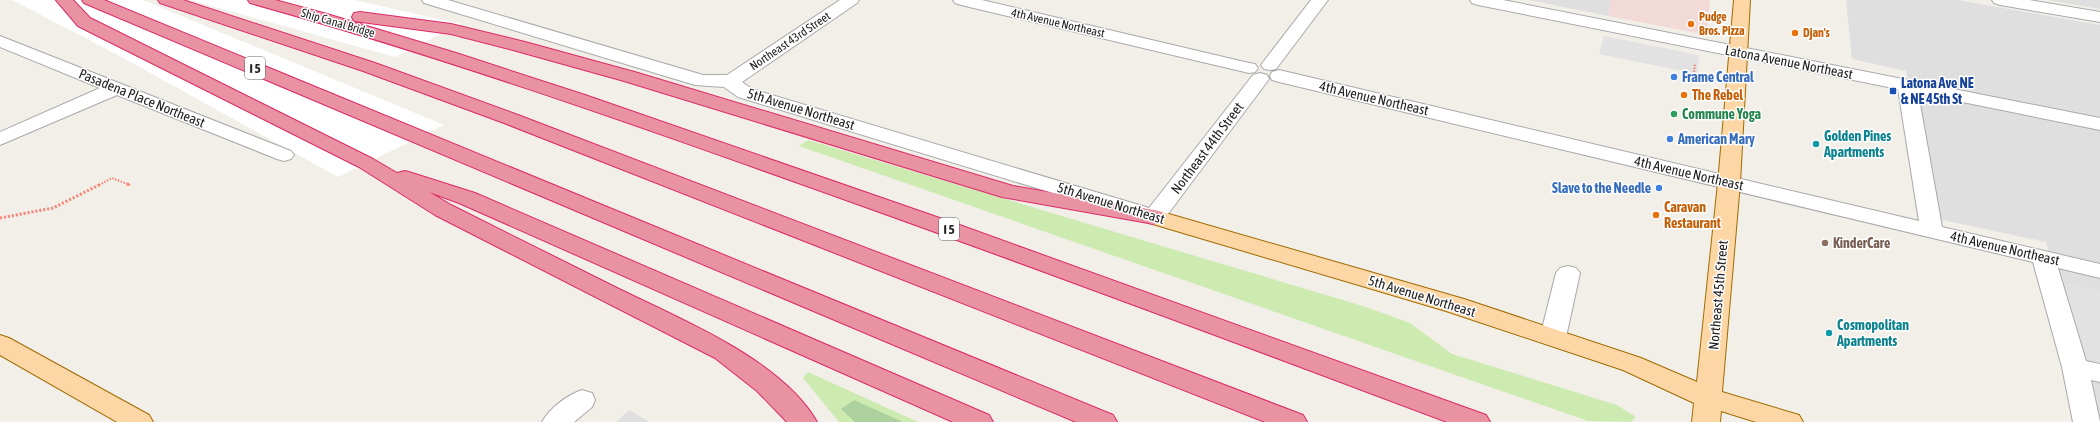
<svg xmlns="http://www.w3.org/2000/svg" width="2100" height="422" viewBox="0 0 2100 422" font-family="'Asap Condensed',sans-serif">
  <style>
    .residential { fill: #e0dfdf }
    .commercial { fill: #f2dad9 }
    .grass { fill: #cdebb0 }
    .forest { fill: #add19e }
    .parking { fill: #e2e2e2 }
    .pier { fill: #fff }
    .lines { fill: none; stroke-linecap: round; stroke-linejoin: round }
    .minor-casing { stroke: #a9a9a9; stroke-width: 2 }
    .major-casing { stroke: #a06b00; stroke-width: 2 }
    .highway-casing { stroke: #dc2a67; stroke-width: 2 }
    .path-far1 { stroke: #fa8072; stroke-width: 2; stroke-dasharray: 1.5 1.5; stroke-linecap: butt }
    .path { stroke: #fa8072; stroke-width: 3; stroke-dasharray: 2 2; stroke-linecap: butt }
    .minor { fill: #fff; fill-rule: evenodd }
    .major { fill: #fcd6a4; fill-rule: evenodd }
    .highway { fill: #e892a2; fill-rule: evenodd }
    .food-dot { fill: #e8710a; stroke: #fff; stroke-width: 1.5 }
    .shop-dot { fill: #3f7fe0; stroke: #fff; stroke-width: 1.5 }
    .transit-dot { fill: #1a4fb4; stroke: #fff; stroke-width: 1.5 }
    .leisure-dot { fill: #2e9e5b; stroke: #fff; stroke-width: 1.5 }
    .culture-dot { fill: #0f9aa8; stroke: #fff; stroke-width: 1.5 }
    .education-dot { fill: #8d6e63; stroke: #fff; stroke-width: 1.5 }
    .labels { text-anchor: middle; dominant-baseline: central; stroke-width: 3; stroke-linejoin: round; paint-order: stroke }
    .far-food-label { font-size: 12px; font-weight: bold; fill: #c56008; stroke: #fff; text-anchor: start }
    .far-street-label { font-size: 12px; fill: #222; stroke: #fff }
    .shield { fill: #fff; stroke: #646464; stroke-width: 1 }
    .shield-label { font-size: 13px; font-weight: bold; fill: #222 }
    .street-label { font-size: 14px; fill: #222; stroke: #fff }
    .shop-label { font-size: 14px; font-weight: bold; fill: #366cbe; stroke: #fff; text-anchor: start }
    .transit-label { font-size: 14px; font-weight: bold; fill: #164399; stroke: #fff; text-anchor: start }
    .food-label { font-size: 14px; font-weight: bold; fill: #c56008; stroke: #fff; text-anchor: start }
    .leisure-label { font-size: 14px; font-weight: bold; fill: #27864d; stroke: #fff; text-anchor: start }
    .culture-label { font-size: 14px; font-weight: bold; fill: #0d838f; stroke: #fff; text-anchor: start }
    .education-label { font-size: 14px; font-weight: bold; fill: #785e54; stroke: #fff; text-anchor: start }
  </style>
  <rect width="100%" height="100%" fill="#f2efe9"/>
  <!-- residential -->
  <path class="residential" d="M1529 0H1611L1608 16Z
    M1846 0H1958L2100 25V422H2097L2046 242 1929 217 1906 71 1852 59Z
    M2048 0H2100V9Z
    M629 410 649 422H616Z"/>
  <!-- commercial -->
  <path class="commercial" d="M1611 0H1710L1707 35 1608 16Z"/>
  <!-- grass -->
  <path class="grass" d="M808 140 1366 307 1410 323 1452 354 1617 405 1636 417 1631 422 1588 421 799 146Z
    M808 372 918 422H839L803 378Z"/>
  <!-- forest -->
  <path class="forest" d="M854 400 903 422H855L841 409Z"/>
  <!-- parking -->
  <path class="parking" d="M1604 36 1699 55 1697 74 1599 54Z
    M2049 279 2100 291V367L2073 360Z"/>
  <!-- pier -->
  <path class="pier" d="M12 0H143L444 125 338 177 118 55Z
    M190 0H354L461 24 395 57Z"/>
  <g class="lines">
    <defs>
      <path id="minor" d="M422 0H448L703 75H727L840 0H859L857 3 742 82 752 89 1149 208 1253 75 1260 73 1267 75 1269 79 1162 222 1154 224 738 97 724 87 695 85 424 3Z
        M953 0H982L1249 63 1255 64 1258 68 1255 72 1249 73 961 5 955 3Z
        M1311 0H1328L1276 69 1270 70 1264 69 1261 65 1264 61Z
        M1470 0H1503L2100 118V130L1918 93 1942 227 2100 264V278L2058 268 2086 361 2100 364V382L2091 380 2100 422H2073L2062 367 2033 262 1279 82 1272 80 1270 76 1272 72 1279 70 1919 221 1898 89 1478 5 1472 3Z
        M1992 0H2029L2100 12V22L2000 5 1994 3Z
        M0 36 291 151 294 155 291 159 284 161 277 159 117 95 0 145V132L100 88 0 47Z
        M1568 266 1576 268 1580 273 1566 337 1562 343 1553 346 1544 343 1540 337 1556 273 1560 268Z
        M582 390 592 393 595 400 592 407 574 422H542C550 408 567 395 582 390Z"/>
      <path id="major" d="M1734 0H1750L1740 183 1722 392 1799 415 1803 422H1756L1721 411 1720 422H1692L1694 403 1623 370 1446 311 1146 222 1143 217 1146 212 1154 210 1162 212 1464 299 1641 358 1697 382 1718 183Z
        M0 335 9 338 149 415 153 422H117L0 355Z"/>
      <path id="highway" d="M56 0H73L90 18 373 159 397 173 405 171 412 173 475 193 989 415 993 422H953L459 203 429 192 451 205C507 233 563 261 619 289 680 319 782 360 817 422H787L757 391 715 358 435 215 359 167 78 26Z
        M82 0H104L1113 415 1117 422H1076L84 3Z
        M158 0H183L375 63 518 115 1303 415 1307 422H1265L504 123 363 71 160 3Z
        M248 0H275L327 14 456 53 585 95 954 223 1486 415 1490 422H1447C1232 341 1018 261 801 184 619 119 437 55 250 3Z
        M360 12 451 24 525 42 638 73 1013 186 1154 210 1162 212 1165 217 1162 222 1154 224 1002 197 624 81 513 50 451 34 354 21 352 17 354 13Z"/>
    </defs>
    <!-- minor casing -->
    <use href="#minor" class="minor-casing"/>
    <!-- major casing -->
    <use href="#major" class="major-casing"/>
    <!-- highway casing -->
    <use href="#highway" class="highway-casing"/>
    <!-- path-far1 -->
    <path class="path-far1" d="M1694 72 1695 64
      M99 185 112 178 130 185"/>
    <!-- path -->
    <path class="path" d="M127 184 131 185
      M0 218 53 208 101 184"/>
    <!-- minor -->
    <use href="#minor" class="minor"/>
    <!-- major -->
    <use href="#major" class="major"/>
    <!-- highway -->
    <use href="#highway" class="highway"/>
  </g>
  <!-- markers -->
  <g class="food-dot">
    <circle cx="1691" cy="24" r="4"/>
    <circle cx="1795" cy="33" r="4"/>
    <circle cx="1684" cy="95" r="4"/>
    <circle cx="1656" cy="215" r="4"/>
  </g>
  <g class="shop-dot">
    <circle cx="1674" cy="77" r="4"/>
    <circle cx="1670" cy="139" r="4"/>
    <circle cx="1659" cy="188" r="4"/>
  </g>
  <rect class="transit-dot" x="1889" y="87" width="8" height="8" rx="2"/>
  <circle class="leisure-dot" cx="1674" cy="114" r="4"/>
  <g class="culture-dot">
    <circle cx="1816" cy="144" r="4"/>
    <circle cx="1829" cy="333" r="4"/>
  </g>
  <circle class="education-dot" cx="1825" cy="243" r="4"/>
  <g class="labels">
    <!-- far-food labels -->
    <g class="far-food-label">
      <text x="1699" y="17">Pudge<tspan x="1699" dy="14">Bros. Pizza</tspan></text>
      <text x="1803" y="33">Djan's</text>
    </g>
    <!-- far-street labels -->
    <g class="far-street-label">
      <text transform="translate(338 23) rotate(16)">Ship Canal Bridge</text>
      <text transform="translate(1058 23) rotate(13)">4th Avenue Northeast</text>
      <text transform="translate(790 41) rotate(-34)">Northeast 43rd Street</text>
    </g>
    <!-- shield labels -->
    <g class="shield">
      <rect x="245" y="57" width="20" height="22" rx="3"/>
      <rect x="939" y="218" width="20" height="22" rx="3"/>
    </g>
    <g class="shield-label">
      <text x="255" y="68">I 5</text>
      <text x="949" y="229">I 5</text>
    </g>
    <!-- street labels -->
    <g class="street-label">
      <text transform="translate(1789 62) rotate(11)">Latona Avenue Northeast</text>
      <text transform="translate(142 98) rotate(22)">Pasadena Place Northeast</text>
      <text transform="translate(1374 98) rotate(13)">4th Avenue Northeast</text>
      <text transform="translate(801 109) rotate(17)">5th Avenue Northeast</text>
      <text transform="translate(1207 148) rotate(-53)">Northeast 44th Street</text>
      <text transform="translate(1689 173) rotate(13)">4th Avenue Northeast</text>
      <text transform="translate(1111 203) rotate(17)">5th Avenue Northeast</text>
      <text transform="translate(2005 248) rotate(13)">4th Avenue Northeast</text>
      <text transform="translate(1718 295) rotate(-85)">Northeast 45th Street</text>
      <text transform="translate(1422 296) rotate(17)">5th Avenue Northeast</text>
    </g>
    <!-- shop labels -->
    <g class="shop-label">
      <text x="1682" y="77">Frame Central</text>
      <text x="1678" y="139">American Mary</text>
      <text x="1651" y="188" text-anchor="end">Slave to the Needle</text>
    </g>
    <!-- transit labels -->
    <g class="transit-label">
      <text x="1901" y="83">Latona Ave NE<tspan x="1901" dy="16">&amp; NE 45th St</tspan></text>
    </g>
    <!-- food labels -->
    <g class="food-label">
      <text x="1692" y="95">The Rebel</text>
      <text x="1664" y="207">Caravan<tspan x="1664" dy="16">Restaurant</tspan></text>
    </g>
    <!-- leisure labels -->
    <g class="leisure-label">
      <text x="1682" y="114">Commune Yoga</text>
    </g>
    <!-- culture labels -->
    <g class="culture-label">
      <text x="1824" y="136">Golden Pines<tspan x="1824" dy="16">Apartments</tspan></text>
      <text x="1837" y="325">Cosmopolitan<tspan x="1837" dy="16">Apartments</tspan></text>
    </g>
    <!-- education labels -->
    <g class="education-label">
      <text x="1833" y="243">KinderCare</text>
    </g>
  </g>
</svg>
